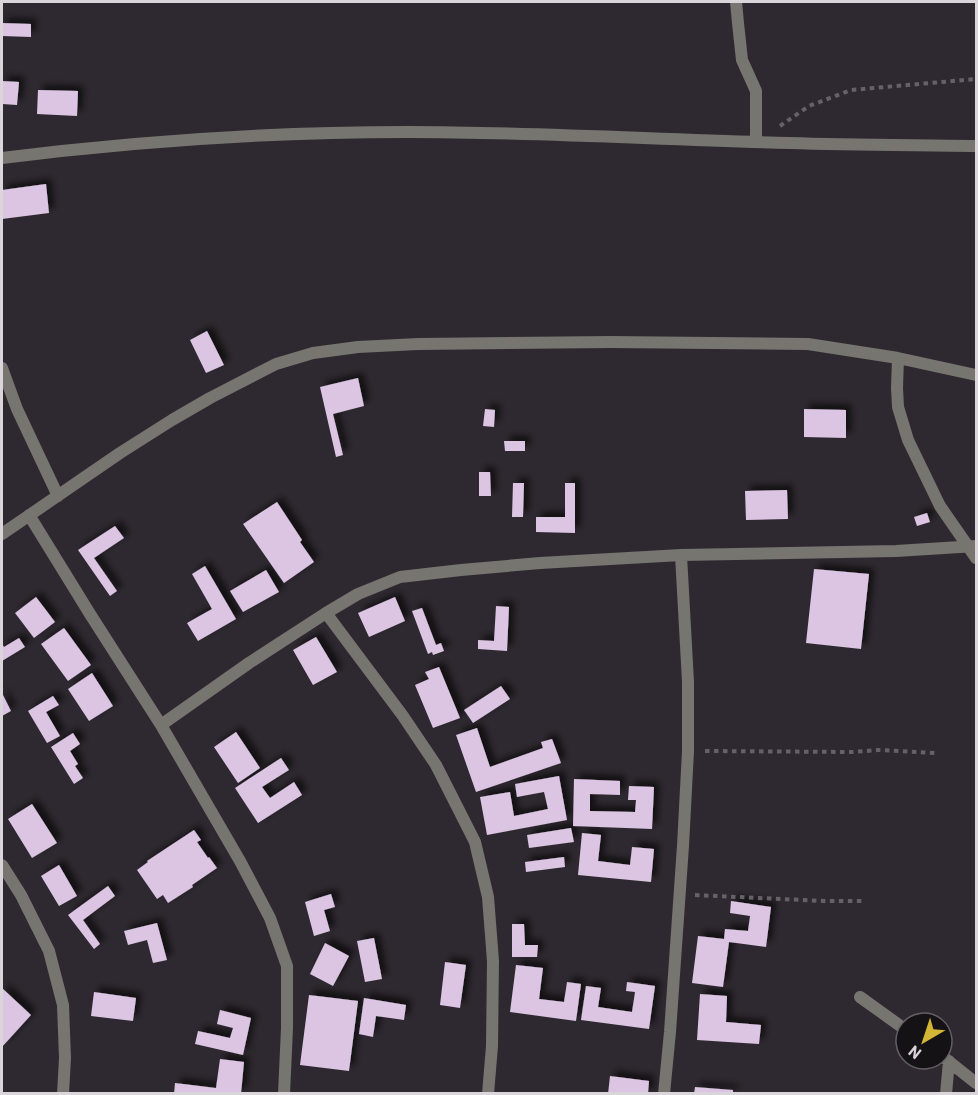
<svg xmlns="http://www.w3.org/2000/svg" width="978" height="1095" viewBox="0 0 978 1095" font-family="Barlow,sans-serif">
  <style>
    .building { fill: #dbc5e2; filter: url(#shadow) }
    .lines { fill: none; stroke-linecap: round; stroke-linejoin: round }
    .path { stroke: #666168; stroke-width: 4; stroke-dasharray: 4.5 4.5; stroke-linecap: butt }
    .street { stroke: #767570; stroke-width: 12 }
  </style>
  <defs>
    <filter id="shadow"><feDropShadow dx="5.5" dy="-5.5" stdDeviation="3" flood-color="#0009"/></filter>
  </defs>
  <rect width="100%" height="100%" fill="#2e2930"/>
  <!-- building -->
  <path class="building" d="M2 23 31 24V37L2 36Z
    M2 81 19 82 17 105 2 104Z
    M38 90 78 91 77 116 37 114Z
    M46 184 49 213 2 219V190Z
    M207 331 224 365 206 373 190 340Z
    M358 378 364 406 333 414 343 455 336 457 320 387Z
    M485 409 495 410 494 427 483 426Z
    M804 409 846 410V438L804 437Z
    M504 441H525V451H505Z
    M479 472H490L491 496H479Z
    M513 483H524L523 517H512Z
    M565 483H575V533L536 532V517H565Z
    M787 490 788 519 746 520 745 491Z
    M277 502 302 540 300 542 314 562 284 583 243 524Z
    M927 513 930 522 917 526 914 517Z
    M115 526 124 538 94 558 117 591 110 596 78 550Z
    M205 566 236 619 198 641 187 623 212 609 192 574Z
    M814 569 869 574 861 649 806 643Z
    M266 570 279 592 243 612 230 591Z
    M36 597 55 622 34 638 15 613Z
    M395 597 405 621 369 637 358 613Z
    M496 606 509 607 507 651 478 649V640L494 641Z
    M422 608 436 645 441 643 444 651 433 655 432 652 428 654 412 611Z
    M64 628 91 665 68 681 41 644Z
    M316 637 337 672 313 685 293 650Z
    M19 638 25 647 2 661V644L4 647Z
    M439 667 460 718 433 728 415 685 429 679 425 672Z
    M92 673 113 706 89 721 68 689Z
    M501 686 510 699 473 723 464 710Z
    M2 693 11 711 2 716Z
    M53 696 59 705 46 712 60 736 47 743 28 711Z
    M477 728 490 767 543 748 541 742 552 739 561 763 476 792 456 735Z
    M236 732 260 768 238 783 214 747Z
    M73 733 80 744 70 751 78 764 75 766 83 778 74 784 51 747Z
    M281 758 289 770 262 787 270 798 294 782 302 795 258 823 235 788Z
    M559 776 567 820 487 835 480 797 510 792 514 816 548 809 544 792 517 797 515 784Z
    M574 779 620 781V795L590 794V811L635 812 636 800H628L629 786 654 787 652 829 573 826Z
    M32 804 57 843 32 858 8 819Z
    M571 828 574 842 529 848 527 835Z
    M194 830 201 840 197 842 208 858 209 857 217 868 192 885 193 887 168 903 163 895 157 899 137 870 148 862 147 861Z
    M582 833 601 835 598 861 630 865 632 847 654 849 651 882 578 875Z
    M564 857 565 867 526 872 525 862Z
    M59 865 77 896 59 906 41 876Z
    M108 886 115 896 83 920 100 944 94 949 68 915Z
    M331 894 335 907 324 910 330 931 314 936 305 902Z
    M731 901 771 907 766 947 729 942 723 987 692 983 698 936 724 939 725 929 748 931 750 916 730 913Z
    M157 923 167 960 153 963 147 940 128 945 124 931Z
    M512 924H524L525 945H538L537 957H512Z
    M374 938 382 979 365 982 357 941Z
    M325 943 349 956 333 986 310 974Z
    M445 962 466 965 460 1008 440 1005Z
    M516 965 543 968 539 999 564 1002 567 982 581 984 576 1021 510 1012Z
    M627 982 655 986 649 1029 581 1020 586 986 601 988 598 1007 632 1012 635 992 626 991Z
    M2 988 31 1015 2 1047Z
    M94 992 136 998 133 1021 91 1016Z
    M700 994 727 996 726 1022 761 1025 759 1044 697 1040Z
    M309 995 358 1001 349 1071 300 1065Z
    M364 998 406 1005 404 1020 376 1016 373 1037 359 1034Z
    M220 1010 251 1018 243 1055 195 1044 198 1031 230 1038 233 1028 217 1024Z
    M220 1059 244 1062 241 1094H174L175 1083 216 1088Z
    M610 1076 649 1081 648 1094H608Z
    M695 1087 733 1090V1094H694Z"/>
  <g class="lines">
    <!-- path -->
    <path class="path" d="M780 126 809 106 851 90 976 79
      M705 751 853 752 878 750 935 753
      M695 895 824 901H862"/>
    <!-- street -->
    <path class="street" d="M736 2 738 23 742 60 756 91V142
      M2 158C136 141 272 132 408 132 535 132 663 140 790 143 852 145 914 145 976 146
      M898 358 897 388 898 407 908 440 940 506 976 558
      M2 368 17 409 58 496
      M29 515 90 614 161 725 240 861 270 918 287 966V1028L284 1094
      M2 534 120 453 172 420 210 398 276 364 313 353 358 347 418 344 610 342 808 344 898 358 976 375
      M326 613 403 716 436 765 475 842 488 897 493 961 492 1046 488 1094
      M161 725 249 663 326 613 358 594 400 577 461 570 540 563 681 555 896 551 976 546
      M2 865 21 895 49 951 63 1005 65 1058 63 1094
      M860 997 906 1030
      M942 1056 976 1083
      M664 1094 670 1032 683 846 688 751V682L681 555
      M946 1094 949 1061"/>
  </g>
  <!-- border -->
  <rect width="978" height="1095" fill="none" stroke="#d9d5db" stroke-width="6"/>
  <!-- north arrow -->
  <g transform="translate(924 1041) rotate(219)"><circle r="28" fill="#151216" stroke="#636065" stroke-width="1.5"/>
  <path d="M0-4.5L10 22L0 15L-10 22Z" fill="#d3b635"/>
  <text y="-9" font-size="16" font-weight="bold" text-anchor="middle" fill="#d9d5db">N</text>
  </g>
</svg>
